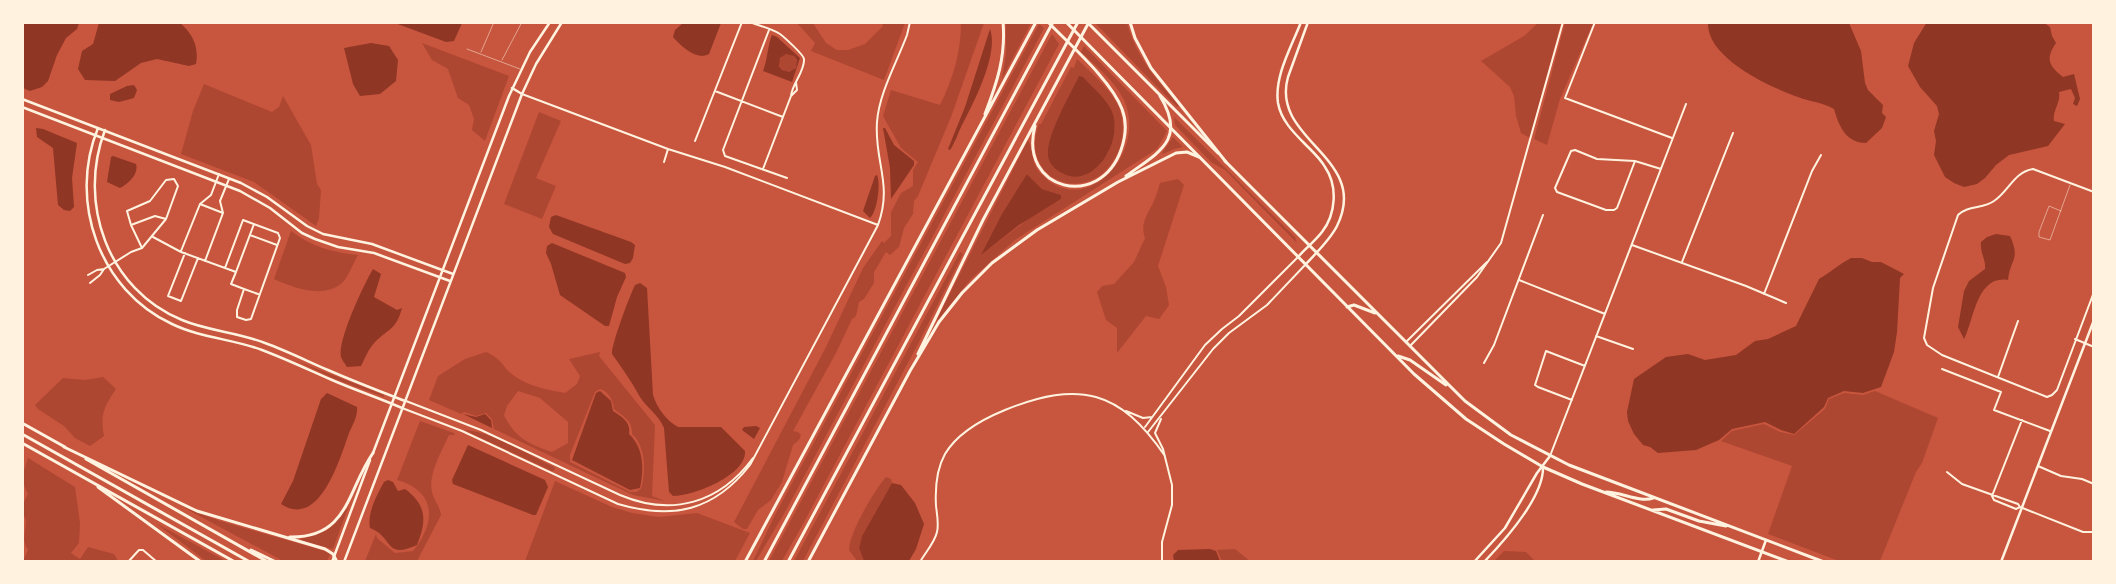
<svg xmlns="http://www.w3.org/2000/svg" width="2116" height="584" viewBox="0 0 2116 584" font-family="Poppins,sans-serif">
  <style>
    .green { fill: #ae4732; fill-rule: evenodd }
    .water { fill: #8f3625; fill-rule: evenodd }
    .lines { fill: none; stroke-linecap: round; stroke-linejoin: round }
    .service { stroke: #fff3e0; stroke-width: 0.5 }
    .minor { stroke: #fff3e0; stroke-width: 2 }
    .tertiary { stroke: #fff3e0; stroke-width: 2.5 }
    .trunk { stroke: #fff3e0; stroke-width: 3 }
    .motorway { stroke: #fff3e0; stroke-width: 3 }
  </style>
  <rect width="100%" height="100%" fill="#c8553d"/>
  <!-- green -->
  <path class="green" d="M797 23H813L826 43 837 50H848L865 44 883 26 882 23H905L884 80 811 51 815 43Z
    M961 23H984L951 117 918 196 914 201 913 214 904 228 899 247 890 255 886 252 874 272V283L864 299 859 302 856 316 852 319 836 353 793 431 798 432 801 435 799 440 793 445 782 482 771 500 758 510 747 529H743L734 522 826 347 863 268 882 241 884 243 891 236V212L901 193 913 186V170L918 162 901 148 883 116 891 90 940 105C953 79 961 52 961 23Z
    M1006 23H1031L1002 79 1006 53Z
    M1095 23H1127C1137 58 1155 78 1179 105L1177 107Z
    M1538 23H1561L1530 138 1521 133 1516 116 1514 96 1510 87 1481 61 1524 36Z
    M1565 23H1593L1560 99 1547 145 1534 139Z
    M1039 24 1044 28 1040 36 785 512 756 561H753L775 515Z
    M1052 34 1059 44 803 524 782 561H769Z
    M422 43 509 76 485 141 472 130 474 119 469 105 458 98 448 69 432 60Z
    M1084 46 1167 131 1157 149 1015 240 970 280 938 320 937 319 1028 140C1034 150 1030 162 1041 174 1085 221 1148 153 1124 100 1115 81 1096 66 1081 52ZM1027 174 1042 189 1061 195V199L1031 217 982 254Z
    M779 63a9 9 0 1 1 18 0a9 9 0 1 1-18 0Z
    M1077 59C1091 73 1109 87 1118 105 1124 118 1124 134 1120 147 1097 211 1016 183 1039 124H1041L1071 67 1074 68ZM1079 77H1083L1115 128 1108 153 1085 175 1074 176 1063 174 1051 164 1060 114Z
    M204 84 272 112 279 107 283 96 311 145 317 184 321 190 319 218 316 226 254 182 181 154 193 111Z
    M539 112 561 121 536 178 556 186 542 219 504 204Z
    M1174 117 1295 237 1297 243 1225 170 1211 162 1175 125Z
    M1173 137 1183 147 1174 149 1163 154 1162 153Z
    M1178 179 1184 185 1158 266 1166 287 1169 305 1159 319 1146 316 1117 353V328L1106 320 1097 292 1102 286 1114 284 1134 262 1145 238C1140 224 1147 215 1153 203 1156 197 1158 189 1160 183Z
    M291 231C310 246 334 253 358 255 354 262 347 279 342 283 323 299 294 288 274 279Z
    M960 252 963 254 919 342 803 561H794Z
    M486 352C504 360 501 366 513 375 527 386 548 390 565 393L577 384 580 376 569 359 600 352 599 356 655 425 652 496 665 501 633 495 494 429 492 419 486 413 476 416 464 412 461 414 429 400 438 376 465 359ZM600 389C609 392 613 400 614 409 623 416 633 421 632 434 646 447 646 471 641 489L636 492H630L570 462V455L595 392ZM518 391 540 398 568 422V443L552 452C529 444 515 438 504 415L507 406Z
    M294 360 384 395V397L335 379Z
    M103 377 116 389C104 407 100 414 104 436L90 446 75 438 64 426 38 409 35 405 63 378 85 380Z
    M1875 391 1938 418 1922 463 1916 472 1880 561H1839L1768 534 1792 466 1721 441 1732 431 1764 424 1780 432 1794 435 1825 409 1829 399 1844 393 1863 395Z
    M420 421 454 433 455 435H449C442 451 428 474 432 492 434 501 440 506 441 515L417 561H365L376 534 377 538 395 553 413 551C436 523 437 491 397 480Z
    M464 430C491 431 528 455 554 467L555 470 552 471Z
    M28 458 75 487 80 523 79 543 71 553 80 559 88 547 114 554 118 561H23L28 550C21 539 26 533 26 521 26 518 24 517 23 513 21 506 25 500 28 494 20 478 23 474 28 458Z
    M886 477 891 479 892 483 862 536 859 548 864 561H857L849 550C849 533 874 491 886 477Z
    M555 481 612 507 632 513 659 517 697 513 750 533 735 561H525Z
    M349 505 333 549 298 540 327 530 340 518Z
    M183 507 220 521 325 551 330 554 327 561H283Z
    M157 524 226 561H206Z
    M1235 549 1250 561H1222L1217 550Z
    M1504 551 1526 552 1535 561H1494Z"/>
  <!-- water -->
  <path class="water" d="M1708 22 1849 23 1861 51 1865 83 1868 90 1883 105 1882 113 1886 117 1882 128 1866 143C1846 143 1839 126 1834 109 1822 102 1811 102 1798 97 1770 87 1706 58 1708 22Z
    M1927 22H2043L2050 27 2052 36 2056 43C2045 59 2049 66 2063 77L2074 74 2080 99 2077 106 2073 104 2075 98 2071 89 2059 92C2061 103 2052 111 2054 121L2065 124 2048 146 2009 155 1996 165 1985 178 1977 184 1964 187 1954 183 1945 177 1934 155 1936 141 1934 131 1939 114 1937 106 1920 87 1908 66 1914 43Z
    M22 23H79L77 29 66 38 57 55 48 81 42 87 30 91 23 88Z
    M99 23H180C193 34 199 47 196 64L189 66 157 59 141 63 115 81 85 80 78 69 82 51 93 44Z
    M395 23H462L454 41 446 42Z
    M683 23H721L709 54C697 61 681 46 673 37L675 30Z
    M990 29C999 54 974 102 962 125 958 133 955 143 950 150L948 149 965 107Z
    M772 35 777 37 800 58 792 82 763 71C768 58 767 48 772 35ZM786 54 794 56 797 60 796 68 789 72 782 70 779 66 780 58Z
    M371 43 389 46 398 60 396 81 380 94 360 96 353 84 344 48Z
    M1079 76 1083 77C1091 86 1102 95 1109 106 1129 136 1092 197 1057 170 1052 166 1048 161 1048 154 1047 134 1070 95 1079 76Z
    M134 85 137 90 134 98 119 102 110 100V94L127 86Z
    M36 128 43 129 77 143 72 178 74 207 70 211 64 210 58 205 53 148 37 137Z
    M883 128H885L894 145 914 161V165L891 199 890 168Z
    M113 156 136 164C139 174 128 184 120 188L107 182 111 157Z
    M1027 174 1042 189 1061 195V199L1019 225 981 255 1002 214Z
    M877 175C881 184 877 212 870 218L863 211 875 176Z
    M556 215 631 242 635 245 633 258 630 263 625 264 553 234 549 227 551 217Z
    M1996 234 2010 236C2021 260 2010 259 2008 280 1976 275 1974 321 1964 339L1958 327 1964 291 1969 281 1985 269C1986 259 1980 254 1981 242L1987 237Z
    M552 243 625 273 626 277 617 297 609 326H605L560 295 551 264 546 253 547 246Z
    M1851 258H1862L1872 262H1881L1904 274 1900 278 1897 332 1894 352 1881 387 1863 393 1844 391 1828 398 1824 407 1794 434 1781 430 1765 422 1732 429 1719 440 1696 450 1658 453 1650 447 1643 445 1634 434 1628 421 1627 412 1634 379 1666 357 1688 354 1705 360 1736 355 1755 341 1768 339 1796 326 1819 279C1830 273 1839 264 1851 258Z
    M373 269 381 274 374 297 397 310 402 308C396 330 389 328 375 342 369 348 365 358 361 366L347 367C345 364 342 360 341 357 337 341 364 284 373 269Z
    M640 283 647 288 653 395C657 408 666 420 678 427H721L745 451C747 475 694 496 673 496L669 492 664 428C659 415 647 408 640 397 632 382 622 368 612 354 611 345 630 295 635 285Z
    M600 391 611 401 613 411C622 417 631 422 629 434 644 448 644 469 640 488L630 490 572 460 596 393Z
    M327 393 357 407C358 418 351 426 348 436 339 461 319 529 281 504L293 481 321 399Z
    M463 414 476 417 485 414 491 420 492 428Z
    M756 426 760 428 754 439 742 430 744 427Z
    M468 445 545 480 548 487 536 515H533L453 484 452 480Z
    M388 480 393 482 398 491 405 489C428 506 426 522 417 545 384 560 394 537 370 528 367 513 377 495 384 482Z
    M892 483 901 485 915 503 924 524 916 549 909 561H864L859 548 862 536Z
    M1210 549 1216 551 1220 561H1174L1173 555 1178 550Z"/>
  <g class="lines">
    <!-- service -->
    <path class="service" d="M467 49 520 69
      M481 52 494 22
      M502 60 522 22
      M2061 211 2049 206 2039 232V237L2050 240 2070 185"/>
    <!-- minor -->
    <path class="minor" d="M750 22C759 26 771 28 780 34 784 37 804 55 804 59 805 71 792 84 791 96L797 90 796 82
      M1595 22 1565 98 1672 138
      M769 30 723 150 725 156 787 178
      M715 91 783 117
      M522 94 668 149 725 167 878 225
      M695 141 742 22
      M1635 161 1617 208 1614 210H1606L1557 192 1555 188 1571 151 1575 150 1597 159 1635 161 1661 169
      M664 162 668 149
      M763 169 791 96
      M2094 192 2033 169C2014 172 2009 191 1994 201 1983 209 1968 205 1958 215L1933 288 1924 338 1927 345 1942 355 2047 397 2052 395 2057 390 2094 292
      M200 204 223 213
      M131 225 155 216 166 219
      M250 235 277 245
      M153 237 181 252 236 272 231 284 244 289 237 310V317L246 320 251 319 280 238 278 233 243 220 225 268
      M1632 245 1746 286 1786 303
      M181 251 200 204 211 195 219 174
      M185 253 168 296 181 301 198 258
      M205 261 223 213 220 201 229 179
      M1682 262 1733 133
      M236 272 254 224
      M88 275 97 270 104 269 131 252 142 248 166 219 178 186 174 179 166 180 150 201 127 211 131 225 142 248
      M1519 280 1605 314
      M90 283 100 275 104 269
      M244 289 258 294
      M1764 294 1812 171 1821 155
      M1596 336 1633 349
      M2075 339 2094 347
      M1407 341 1487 262
      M1410 346 1477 277 1501 243 1563 22
      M1484 363 1494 345 1543 215
      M1942 369 2001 392 1994 410 2050 431
      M1998 377 2018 321
      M1572 400 1538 387 1535 385 1546 351 1585 366
      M406 401 481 430 620 495C672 517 720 503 753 458
      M402 408 462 431 618 504C673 520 714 511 750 465L878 225C893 184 874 161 877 122 879 93 897 62 907 35L910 22
      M1126 411 1143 418 1152 417
      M1161 419 1155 433 1163 449 1172 485V505L1162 542V562
      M1145 427 1205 345 1222 329 1239 316 1298 257
      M1148 432 1213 349 1229 333 1267 305 1306 264
      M1550 456 1686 104
      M2038 466 2061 476 2082 479 2094 484
      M1947 472 1962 484 2018 504 2020 507 2083 532H2094
      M1992 496 2022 420
      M1992 496 1994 500 2016 509 2020 507
      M128 562 139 550H143L157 562
      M920 562C925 553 935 542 937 532 939 524 937 514 936 506 935 488 936 470 945 454 958 432 983 419 1005 410 1079 380 1120 390 1165 456"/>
    <!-- tertiary -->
    <path class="tertiary" d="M512 88 522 94
      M22 99 241 183 267 197 307 226 323 234 372 244 453 274
      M22 107 240 191 270 208 302 233 315 239 338 247 374 253 450 281
      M98 128C68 201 99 290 172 324 201 338 233 339 262 350 286 359 309 370 332 380 355 390 379 398 402 408
      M105 130C77 203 108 290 182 320 208 331 237 332 265 343 287 351 307 361 328 370 353 381 379 391 405 401
      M1298 257C1306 248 1315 241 1322 232 1336 214 1338 186 1325 167 1320 158 1312 151 1305 144 1293 132 1281 120 1278 103 1274 76 1292 46 1301 22
      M1306 264C1316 253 1330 240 1337 226 1371 157 1270 141 1288 77L1308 22
      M373 453 509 96 530 52 550 22
      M332 562 370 460
      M344 562 522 94 536 64 562 22
      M1474 562 1505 528 1537 473 1550 456
      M1484 562C1505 540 1544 497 1543 467
      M1758 562 1766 540
      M2001 562 2094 320"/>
    <!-- trunk -->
    <path class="trunk" d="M1066 22 1414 374 1466 419 1504 444 1543 467 1582 484 1789 562
      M1087 22 1218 153
      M1225 161 1465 401 1511 435 1569 465 1824 562
      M1347 307 1354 305 1375 313
      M1398 356 1410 360 1446 385
      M1606 492C1621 492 1641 503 1653 498
      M1653 510 1666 509 1699 521 1726 526"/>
    <!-- motorway -->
    <path class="motorway" d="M1130 22 1135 38 1151 68 1226 162
      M985 114C997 83 1006 56 1003 22
      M1035 126C1018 191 1100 210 1121 150 1126 136 1127 122 1122 109 1111 80 1070 45 1048 22
      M1126 176C1159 152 1187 140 1160 96
      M918 354 983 220 1089 22
      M22 423 65 447
      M22 434 250 562
      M22 443 235 562
      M64 447 197 511 325 549 333 554 337 562
      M86 459 268 562
      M98 487 201 562
      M290 537C349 538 347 490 373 453
      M251 550 276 562
      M745 562 1036 22
      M764 562 1053 22
      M788 562 1078 22
      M808 562 910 371 939 322 962 293 992 263 1037 230 1118 182 1176 153 1187 152 1199 157"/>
  </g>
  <!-- border -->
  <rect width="2116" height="584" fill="none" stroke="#fff3e0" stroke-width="48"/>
</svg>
